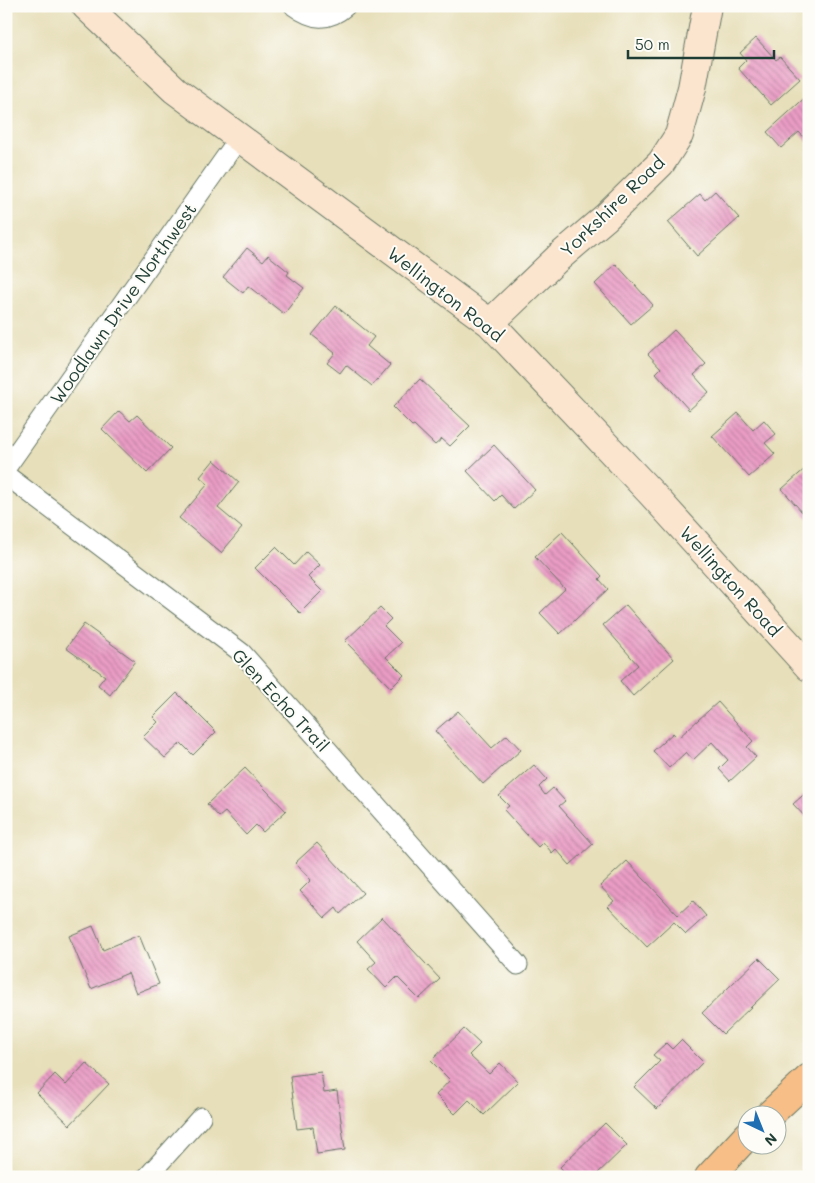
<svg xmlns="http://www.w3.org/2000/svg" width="815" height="1183" viewBox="0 0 815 1183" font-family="Mali,sans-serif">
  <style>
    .building { fill: url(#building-back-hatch) }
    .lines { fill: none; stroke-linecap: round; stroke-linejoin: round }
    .street-casing { stroke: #657663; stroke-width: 21 }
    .secondary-casing { stroke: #657663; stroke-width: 30 }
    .primary-casing { stroke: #657663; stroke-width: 30 }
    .street { stroke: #fff; stroke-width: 19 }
    .secondary { stroke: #fce5cf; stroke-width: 28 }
    .primary { stroke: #f7be87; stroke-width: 28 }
    .labels { text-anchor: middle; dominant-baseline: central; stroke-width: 4; stroke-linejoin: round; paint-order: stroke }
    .street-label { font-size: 18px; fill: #1f3d34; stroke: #fdfcf7 }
  </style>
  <defs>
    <pattern id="building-back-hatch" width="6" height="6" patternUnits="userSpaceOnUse" patternTransform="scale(1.25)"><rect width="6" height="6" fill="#ea9cc5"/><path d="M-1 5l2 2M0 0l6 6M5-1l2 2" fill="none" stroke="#bd80a1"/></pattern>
  </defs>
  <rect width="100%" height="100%" fill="#fdfcf7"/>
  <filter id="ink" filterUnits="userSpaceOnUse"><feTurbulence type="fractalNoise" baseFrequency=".02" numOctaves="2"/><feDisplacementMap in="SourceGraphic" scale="10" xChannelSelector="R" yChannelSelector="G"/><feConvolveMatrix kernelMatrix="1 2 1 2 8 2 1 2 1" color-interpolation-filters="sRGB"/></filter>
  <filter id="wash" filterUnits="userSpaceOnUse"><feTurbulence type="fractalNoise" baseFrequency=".0096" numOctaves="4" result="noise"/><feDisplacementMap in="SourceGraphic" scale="20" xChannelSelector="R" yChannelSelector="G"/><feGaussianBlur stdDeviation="1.12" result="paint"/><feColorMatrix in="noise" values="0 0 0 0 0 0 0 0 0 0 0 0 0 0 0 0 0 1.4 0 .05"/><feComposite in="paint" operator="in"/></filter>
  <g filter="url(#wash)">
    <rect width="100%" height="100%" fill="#e7dfba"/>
    <g id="blocks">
      <!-- building -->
      <path class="building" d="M756 38 776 60 780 57 800 79 771 105 738 68 746 60 740 53Z
        M809 94V143L799 132 781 148 767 132Z
        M715 191 739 218 697 256 668 222 700 194 705 200Z
        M247 248 263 261 268 255 289 272 287 275 304 288 284 314 248 286 243 293 223 277Z
        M616 264 653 305 631 324 595 284Z
        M336 306 374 337 367 346 390 365 372 386 346 365 340 373 327 363 335 353 312 335Z
        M674 330 706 364 694 375 709 392 689 410 656 373 661 368 648 354Z
        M420 379 470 426 450 446 442 439 435 445 414 425 412 426 393 407Z
        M119 411 130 421 137 415 171 448 147 473 102 429Z
        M738 413 753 430 764 420 776 434 765 443 775 454 749 477 712 436Z
        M494 445 535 490 514 509 501 495 495 501 467 471Z
        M214 460 239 482 218 508 242 528 221 553 179 518 208 484 200 477Z
        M807 467 809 469V520L782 489Z
        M562 532 602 576 599 579 608 589 560 634 540 613 565 589 535 557Z
        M276 547 294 565 306 552 320 565 308 577 322 591 300 613 255 568Z
        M626 605 674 659 633 696 620 681 638 665 603 625Z
        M380 608 391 619 384 626 401 643 386 657 404 675 391 688 345 641Z
        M84 624 135 661 110 695 98 685 105 676 66 648Z
        M177 693 216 732 193 755 181 743 165 758 143 737 158 722 153 717Z
        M718 702 753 741 747 747 756 757 730 781 719 769 728 760 712 742 693 760 686 752 669 768 653 751 673 733 678 738Z
        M458 711 492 748 507 735 521 750 483 784 435 731Z
        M534 765 547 779 539 787 545 795 553 788 565 801 559 806 593 844 570 865 556 849 552 853 543 842 538 847 504 810 509 806 499 796Z
        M245 768 286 811 263 832 256 825 246 835 225 812 219 817 207 804Z
        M809 790V821L793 804Z
        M317 843 363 893 340 914 336 908 325 918 300 891 311 880 295 863Z
        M627 861 678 915 693 901 706 916 686 934 674 922 647 947 608 906 614 901 600 886Z
        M382 917 440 979 419 999 397 977 386 988 368 969 376 962 357 941Z
        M93 926 103 950 139 935 159 984 136 993 128 973 91 989 69 936Z
        M759 958 780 979 723 1034 702 1013Z
        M464 1029 480 1044 469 1055 489 1074 500 1063 518 1082 484 1115 469 1100 455 1114 436 1095 450 1080 431 1061Z
        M681 1040 703 1062 657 1109 634 1087 660 1061 653 1055 666 1043 672 1049Z
        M86 1063 109 1084 70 1125 37 1093 55 1074 66 1085Z
        M321 1072 324 1093 337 1091 345 1150 317 1154 313 1127 297 1129 290 1076Z
        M605 1123 627 1145 594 1177H569L560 1167Z"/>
    </g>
  </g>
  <g filter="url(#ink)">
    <use href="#blocks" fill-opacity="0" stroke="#657663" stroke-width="1"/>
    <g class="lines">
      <defs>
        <path id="street" d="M294 6C313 20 328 22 346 6
          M6 468 239 138
          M6 475 242 653 518 965
          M147 1177 201 1117"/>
        <path id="secondary" d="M86 6 175 90 490 323 652 494 809 667
          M490 323 558 258 606 217 661 163 679 135 686 110 692 88 707 6"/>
        <path id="primary" d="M768 1116 809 1078
          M709 1177 748 1135"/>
      </defs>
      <!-- street casing -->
      <use href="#street" class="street-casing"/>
      <!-- secondary casing -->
      <use href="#secondary" class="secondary-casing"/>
      <!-- primary casing -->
      <use href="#primary" class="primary-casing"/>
      <!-- street -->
      <use href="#street" class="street"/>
      <!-- secondary -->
      <use href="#secondary" class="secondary"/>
      <!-- primary -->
      <use href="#primary" class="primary"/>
    </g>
  </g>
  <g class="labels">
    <!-- street labels -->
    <g class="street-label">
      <text transform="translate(612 206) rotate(-44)">Yorkshire Road</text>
      <text transform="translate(446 294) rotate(38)">Wellington Road</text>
      <text transform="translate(123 303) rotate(-55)">Woodlawn Drive Northwest</text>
      <text transform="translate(731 581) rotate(48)">Wellington Road</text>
      <text transform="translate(281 700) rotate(47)">Glen Echo Trail</text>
    </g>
  </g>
  <!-- margin -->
  <rect width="815" height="1183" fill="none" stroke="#fdfcf7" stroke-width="25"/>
  <!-- north arrow -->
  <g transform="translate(762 1130) rotate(137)"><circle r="24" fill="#fdfcf7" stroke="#a4b0a9"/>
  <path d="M0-4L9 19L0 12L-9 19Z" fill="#1f6fb2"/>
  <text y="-8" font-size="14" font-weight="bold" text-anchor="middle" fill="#1f3d34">N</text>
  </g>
  <!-- scale -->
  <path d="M628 50v8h146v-8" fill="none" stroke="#1f3d34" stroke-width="2.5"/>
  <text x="635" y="50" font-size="15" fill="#1f3d34" stroke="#fdfcf7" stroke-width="4" paint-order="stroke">50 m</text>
</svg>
